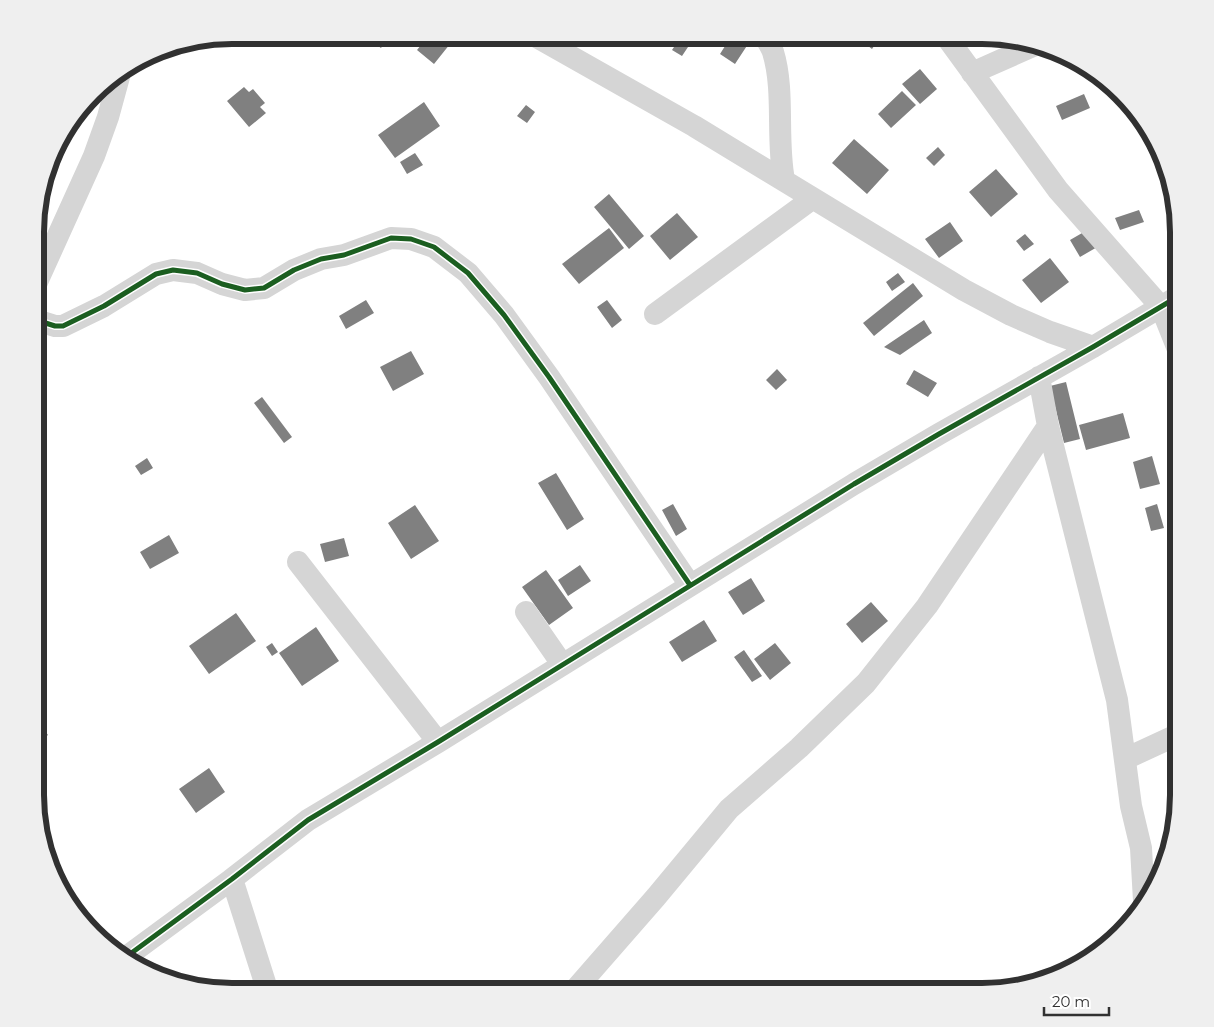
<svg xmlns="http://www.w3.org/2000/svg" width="1214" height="1027" viewBox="0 0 1214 1027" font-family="Montserrat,sans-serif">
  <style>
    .building { fill: #808080 }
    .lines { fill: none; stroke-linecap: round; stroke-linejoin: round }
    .street { stroke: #d5d5d5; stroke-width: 22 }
    .cycleway-casing { stroke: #fff; stroke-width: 8 }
    .cycleway { stroke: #1b5e20; stroke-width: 5 }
    .rim { fill: none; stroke: #313131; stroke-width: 6 }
  </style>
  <rect width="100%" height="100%" fill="#fff"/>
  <!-- building -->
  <path class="building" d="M362 35H390L381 48Z
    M429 35H449L454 39 434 64 417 50Z
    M629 35H651L645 46Z
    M682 35 692 41 682 56 672 50Z
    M732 35H754L735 64 720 54Z
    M854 35H882L872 49Z
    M920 69 937 89 920 104 902 84Z
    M244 87 249 92 253 89 265 103 260 107 266 113 249 127 227 101Z
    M902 91 916 105 891 128 878 114Z
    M1084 94 1090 108 1062 120 1056 106Z
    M424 102 440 126 395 158 378 135Z
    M526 105 535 112 527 123 517 116Z
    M854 139 889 170 867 194 832 163Z
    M938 147 945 155 934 166 926 158Z
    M415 153 423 165 407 174 400 162Z
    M996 169 1018 194 991 217 969 192Z
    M609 194 644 236 629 249 594 207Z
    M1139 210 1144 222 1120 230 1115 218Z
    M677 213 698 237 670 260 650 236Z
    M950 222 963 241 939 258 925 239Z
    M609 228 624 248 579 284 562 264Z
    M1089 229 1099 246 1080 257 1070 240Z
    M1025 234 1034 244 1024 251 1016 241Z
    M1050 258 1069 282 1041 303 1022 280Z
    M898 273 905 282 892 291 886 282Z
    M913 283 923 296 874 336 863 323Z
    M366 300 374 313 346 329 339 316Z
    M607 300 622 320 612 328 597 307Z
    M924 320 932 333 900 355 884 347Z
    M411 351 424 374 393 391 380 367Z
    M777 369 787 380 776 390 766 380Z
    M914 370 937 383 928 397 906 384Z
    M1066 382 1080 439 1064 443 1050 386Z
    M262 397 292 437 284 443 254 403Z
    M1123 413 1130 438 1086 450 1079 425Z
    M1152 456 1160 484 1140 489 1133 462Z
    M147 458 153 468 141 475 135 466Z
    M556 473 584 519 567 530 538 483Z
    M673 504 687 529 676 536 662 510Z
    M1157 504 1164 528 1151 531 1145 508Z
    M415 505 439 541 411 559 388 523Z
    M169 535 179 553 150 569 140 552Z
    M344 538 349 556 325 562 320 544Z
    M580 565 591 581 568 596 558 580Z
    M546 570 573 608 549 625 522 587Z
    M751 578 765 601 743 615 728 592Z
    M871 602 888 621 862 643 846 624Z
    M236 613 256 641 209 674 189 646Z
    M704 620 717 641 682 662 669 642Z
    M316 627 339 661 302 686 279 653Z
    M272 643 278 652 272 656 266 647Z
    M775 643 791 663 770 680 754 659Z
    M744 650 762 676 752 682 734 657Z
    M36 719 48 735 36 744Z
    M209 768 225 792 196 813 179 789Z"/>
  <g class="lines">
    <!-- street -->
    <path class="street" d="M533 35 694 126 964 290 1011 315 1050 332 1093 347
      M764 35C767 41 771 46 773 52 785 91 776 139 784 180
      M945 35 1058 190 1161 307 1179 352
      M972 73 1033 46
      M37 282 94 156 108 117 120 73
      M655 314 812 199
      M36 320 55 326H63L104 306 156 274 173 270 197 273 222 284 245 290 264 288 294 270 321 259 344 255 391 238 411 239 434 247 468 273 504 315 549 377 690 585
      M1048 426 1117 700 1131 806 1141 848 1144 901
      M298 562 438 742
      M526 612 562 664
      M1125 759 1179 734
      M232 879 268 992
      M126 957 232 879 308 820 438 742 854 484 939 434 1093 347 1179 296
      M573 992 656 897 729 809 799 748 866 683 927 606 1048 426 1039 377"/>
    <defs>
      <path id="cycleway" d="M36 320 55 326H63L104 306 156 274 173 270 197 273 222 284 245 290 264 288 294 270 321 259 344 255 391 238 411 239 434 247 468 273 504 315 549 377 690 585
        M126 957 232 879 308 820 438 742 854 484 939 434 1093 347 1179 296"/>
    </defs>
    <!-- cycleway casing -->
    <use href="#cycleway" class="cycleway-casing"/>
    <!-- cycleway -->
    <use href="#cycleway" class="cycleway"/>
  </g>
  <!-- crop -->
  <path d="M0 0H1214V1027H0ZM232 44H982A188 188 0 0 1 1170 232V795A188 188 0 0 1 982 983H232A188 188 0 0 1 44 795V232A188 188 0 0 1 232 44Z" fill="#efefef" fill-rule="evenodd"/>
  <path class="rim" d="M232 44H982A188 188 0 0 1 1170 232V795A188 188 0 0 1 982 983H232A188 188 0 0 1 44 795V232A188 188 0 0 1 232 44Z"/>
  <!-- scale -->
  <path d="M1044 1007v8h65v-8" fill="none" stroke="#313131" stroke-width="2.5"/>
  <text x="1052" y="1007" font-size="15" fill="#313131" stroke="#ffffff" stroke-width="4" paint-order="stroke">20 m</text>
</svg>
